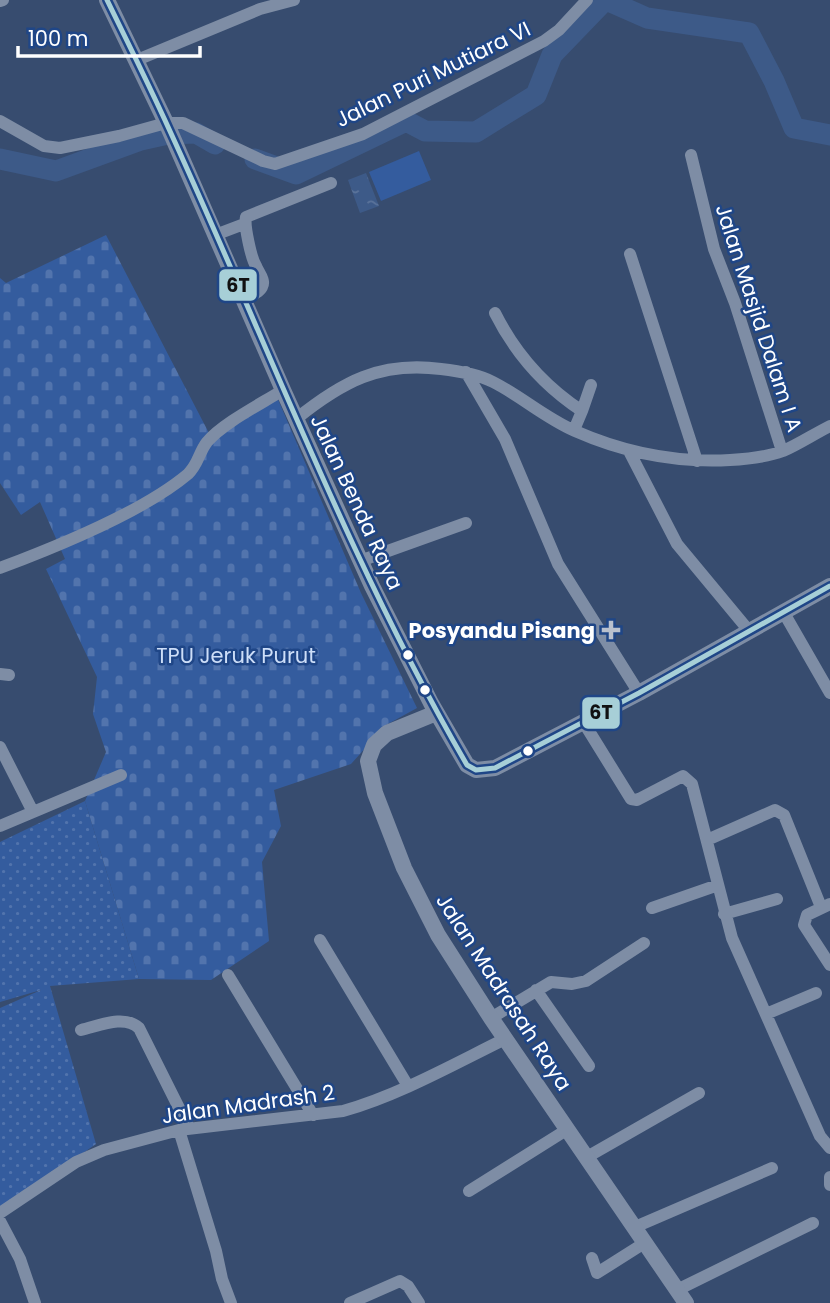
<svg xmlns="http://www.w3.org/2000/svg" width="830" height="1303" viewBox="0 0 830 1303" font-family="Poppins,sans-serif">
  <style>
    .grass { fill: url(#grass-dots) }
    .cemetery { fill: url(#cemetery-stones) }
    .pitch { fill: #345c9e }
    .water { fill: url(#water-ripples) }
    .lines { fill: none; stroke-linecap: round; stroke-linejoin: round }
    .river { stroke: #3d5a88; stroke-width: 21 }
    .minor { stroke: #7e8da5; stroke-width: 12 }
    .tertiary { stroke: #7e8da5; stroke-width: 16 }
    .bus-1-casing { stroke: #1f4687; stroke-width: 10 }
    .bus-1 { stroke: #a7cfd7; stroke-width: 5 }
    .poi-dot { fill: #b9c0cd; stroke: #1f4687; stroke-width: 2.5 }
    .bus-dot { fill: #fff; stroke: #1f4687; stroke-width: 2.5 }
    .labels { text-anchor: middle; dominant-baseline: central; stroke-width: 5; stroke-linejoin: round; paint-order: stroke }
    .street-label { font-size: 21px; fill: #fff; stroke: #1f4687 }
    .poi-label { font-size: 21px; font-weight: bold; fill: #fff; stroke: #1f4687; text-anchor: end }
    .park-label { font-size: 21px; fill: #cddef8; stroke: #1f4687 }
    .line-badge { stroke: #1f4687; stroke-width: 2.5 }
    .pale-badge-label { font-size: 19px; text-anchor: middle; font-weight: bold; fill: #111 }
  </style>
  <defs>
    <pattern id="grass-dots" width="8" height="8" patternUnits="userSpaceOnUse" patternTransform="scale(1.75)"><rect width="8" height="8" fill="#345c9e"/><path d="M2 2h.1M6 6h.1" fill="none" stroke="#5274ad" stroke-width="1.8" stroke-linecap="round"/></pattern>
    <pattern id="cemetery-stones" width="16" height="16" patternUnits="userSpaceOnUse" patternTransform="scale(1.75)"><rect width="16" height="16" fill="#345c9e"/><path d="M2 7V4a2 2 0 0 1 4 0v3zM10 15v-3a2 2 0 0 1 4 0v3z" fill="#5274ad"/></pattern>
    <pattern id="water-ripples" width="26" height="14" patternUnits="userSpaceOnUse" patternTransform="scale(1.75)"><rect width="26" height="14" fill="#3d5a88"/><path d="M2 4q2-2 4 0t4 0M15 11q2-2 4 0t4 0" fill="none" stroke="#5a739a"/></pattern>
  </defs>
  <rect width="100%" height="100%" fill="#374c6f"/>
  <!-- grass -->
  <path class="grass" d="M85 801 139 979 50 986 96 1144 0 1211V1008L41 990 0 1002V842Z"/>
  <!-- cemetery -->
  <path class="cemetery" d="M106 235 211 437 274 390 361 593 417 708 386 725 351 764 274 790 281 826 262 862 269 941 211 980 139 979 85 801 106 752 93 714 97 677 46 569 65 559 40 502 21 515 0 483V278L6 283Z"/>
  <!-- pitch -->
  <path class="pitch" d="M419 151 431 180 381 201 369 172Z"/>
  <!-- water -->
  <path class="water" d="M366 173 379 206 360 213 348 180Z"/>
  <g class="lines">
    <!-- river -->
    <path class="river" d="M606 0 647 18 749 33 774 81 794 128 830 135
      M0 159 56 171 141 140 168 134 196 133 215 144
      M255 159 296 174 406 121 425 131 476 132 536 95 552 55 605 0"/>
    <!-- minor -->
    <path class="minor" d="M0 1 3 0
      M137 60 260 9 294 0
      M0 121 44 146 60 148 119 136 166 123H183L263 161 275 164 363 134 544 41 559 30 587 0
      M691 155 714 249 735 303 782 451
      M215 235 244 224
      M630 254 697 461
      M243 299C249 296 259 293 262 287 266 280 258 272 256 266 251 258 244 225 246 217L331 183
      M495 313C515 353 544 386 582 411L574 430
      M466 372 505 439 558 564 639 693
      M582 411 591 385
      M296 419C342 382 380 361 441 369 459 371 477 374 493 382 521 396 545 418 575 431 625 453 676 463 730 460 748 459 767 457 783 451 799 444 814 434 830 426
      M629 451 677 544 750 632
      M360 561 466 523
      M0 568C56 547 143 512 188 474 198 465 199 452 207 442 223 423 261 404 283 390
      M784 613 830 693
      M0 674 9 675
      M584 723 631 799 637 800 683 776 692 784 732 938 820 1136 830 1148
      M0 747 33 812
      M0 826 121 775
      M707 840 775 810 784 815 821 907
      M830 904 807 915 804 925 830 965
      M652 908 718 885
      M724 914 777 899
      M320 940 408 1086
      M228 975 313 1115
      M536 990 589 1066
      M766 1014 816 993
      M491 1018 551 982 572 984 586 981 644 943
      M81 1030C99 1026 124 1014 139 1028L189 1128
      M179 1130 216 1251 222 1279 231 1303
      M587 1157 699 1093
      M830 1177V1185
      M469 1191 568 1129
      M0 1213 76 1162 104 1150 179 1130 343 1111C399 1095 452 1065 505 1039
      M0 1221 20 1259 35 1303
      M635 1227 772 1168
      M592 1258 597 1273 646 1242
      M677 1290 813 1223
      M350 1303 400 1281 408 1286 419 1303"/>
    <!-- tertiary -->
    <path class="tertiary" d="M107 0 169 129 283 390 372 586 431 703 467 765 476 770 495 768 639 693 830 586
      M436 713 387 733 374 745 368 761 375 793 404 868 438 935 491 1018 686 1303"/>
    <defs>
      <path id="bus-1" d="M107 0C128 43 149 85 169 129 267 342 349 562 467 765L476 770 495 768 639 693 830 586"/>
    </defs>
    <!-- bus-1 casing -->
    <use href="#bus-1" class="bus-1-casing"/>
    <!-- bus-1 -->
    <use href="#bus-1" class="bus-1"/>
  </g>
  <!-- markers -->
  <path class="poi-dot" d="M607.5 619.5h7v7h7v7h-7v7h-7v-7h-7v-7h7z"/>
  <g class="bus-dot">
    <circle cx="408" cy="655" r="6"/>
    <circle cx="425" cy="690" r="6"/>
    <circle cx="528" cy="751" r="6"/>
  </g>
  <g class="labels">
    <!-- street labels -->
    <g class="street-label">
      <text transform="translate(433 74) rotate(-26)">Jalan Puri Mutiara VI</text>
      <text transform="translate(759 318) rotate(72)">Jalan Masjid Dalam I A</text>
      <text transform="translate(357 502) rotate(65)">Jalan Benda Raya</text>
      <text transform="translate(504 992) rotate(57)">Jalan Madrasah Raya</text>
      <text transform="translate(248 1104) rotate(-8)">Jalan Madrash 2</text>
    </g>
    <!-- poi labels -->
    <g class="poi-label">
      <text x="595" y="630">Posyandu Pisang</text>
    </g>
    <!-- park labels -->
    <g class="park-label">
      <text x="236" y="655">TPU Jeruk Purut</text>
    </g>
  </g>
  <g class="line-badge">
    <rect x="218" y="268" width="40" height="34" rx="7" fill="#a7cfd7"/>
    <rect x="581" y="696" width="40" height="34" rx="7" fill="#a7cfd7"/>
  </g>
  <g class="pale-badge-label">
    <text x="238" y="292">6T</text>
    <text x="601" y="719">6T</text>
  </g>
  <!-- scale -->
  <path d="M18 46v10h182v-10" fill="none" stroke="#ffffff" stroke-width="3.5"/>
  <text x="28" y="46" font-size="21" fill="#ffffff" stroke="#1f4687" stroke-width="5" paint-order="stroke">100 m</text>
</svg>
